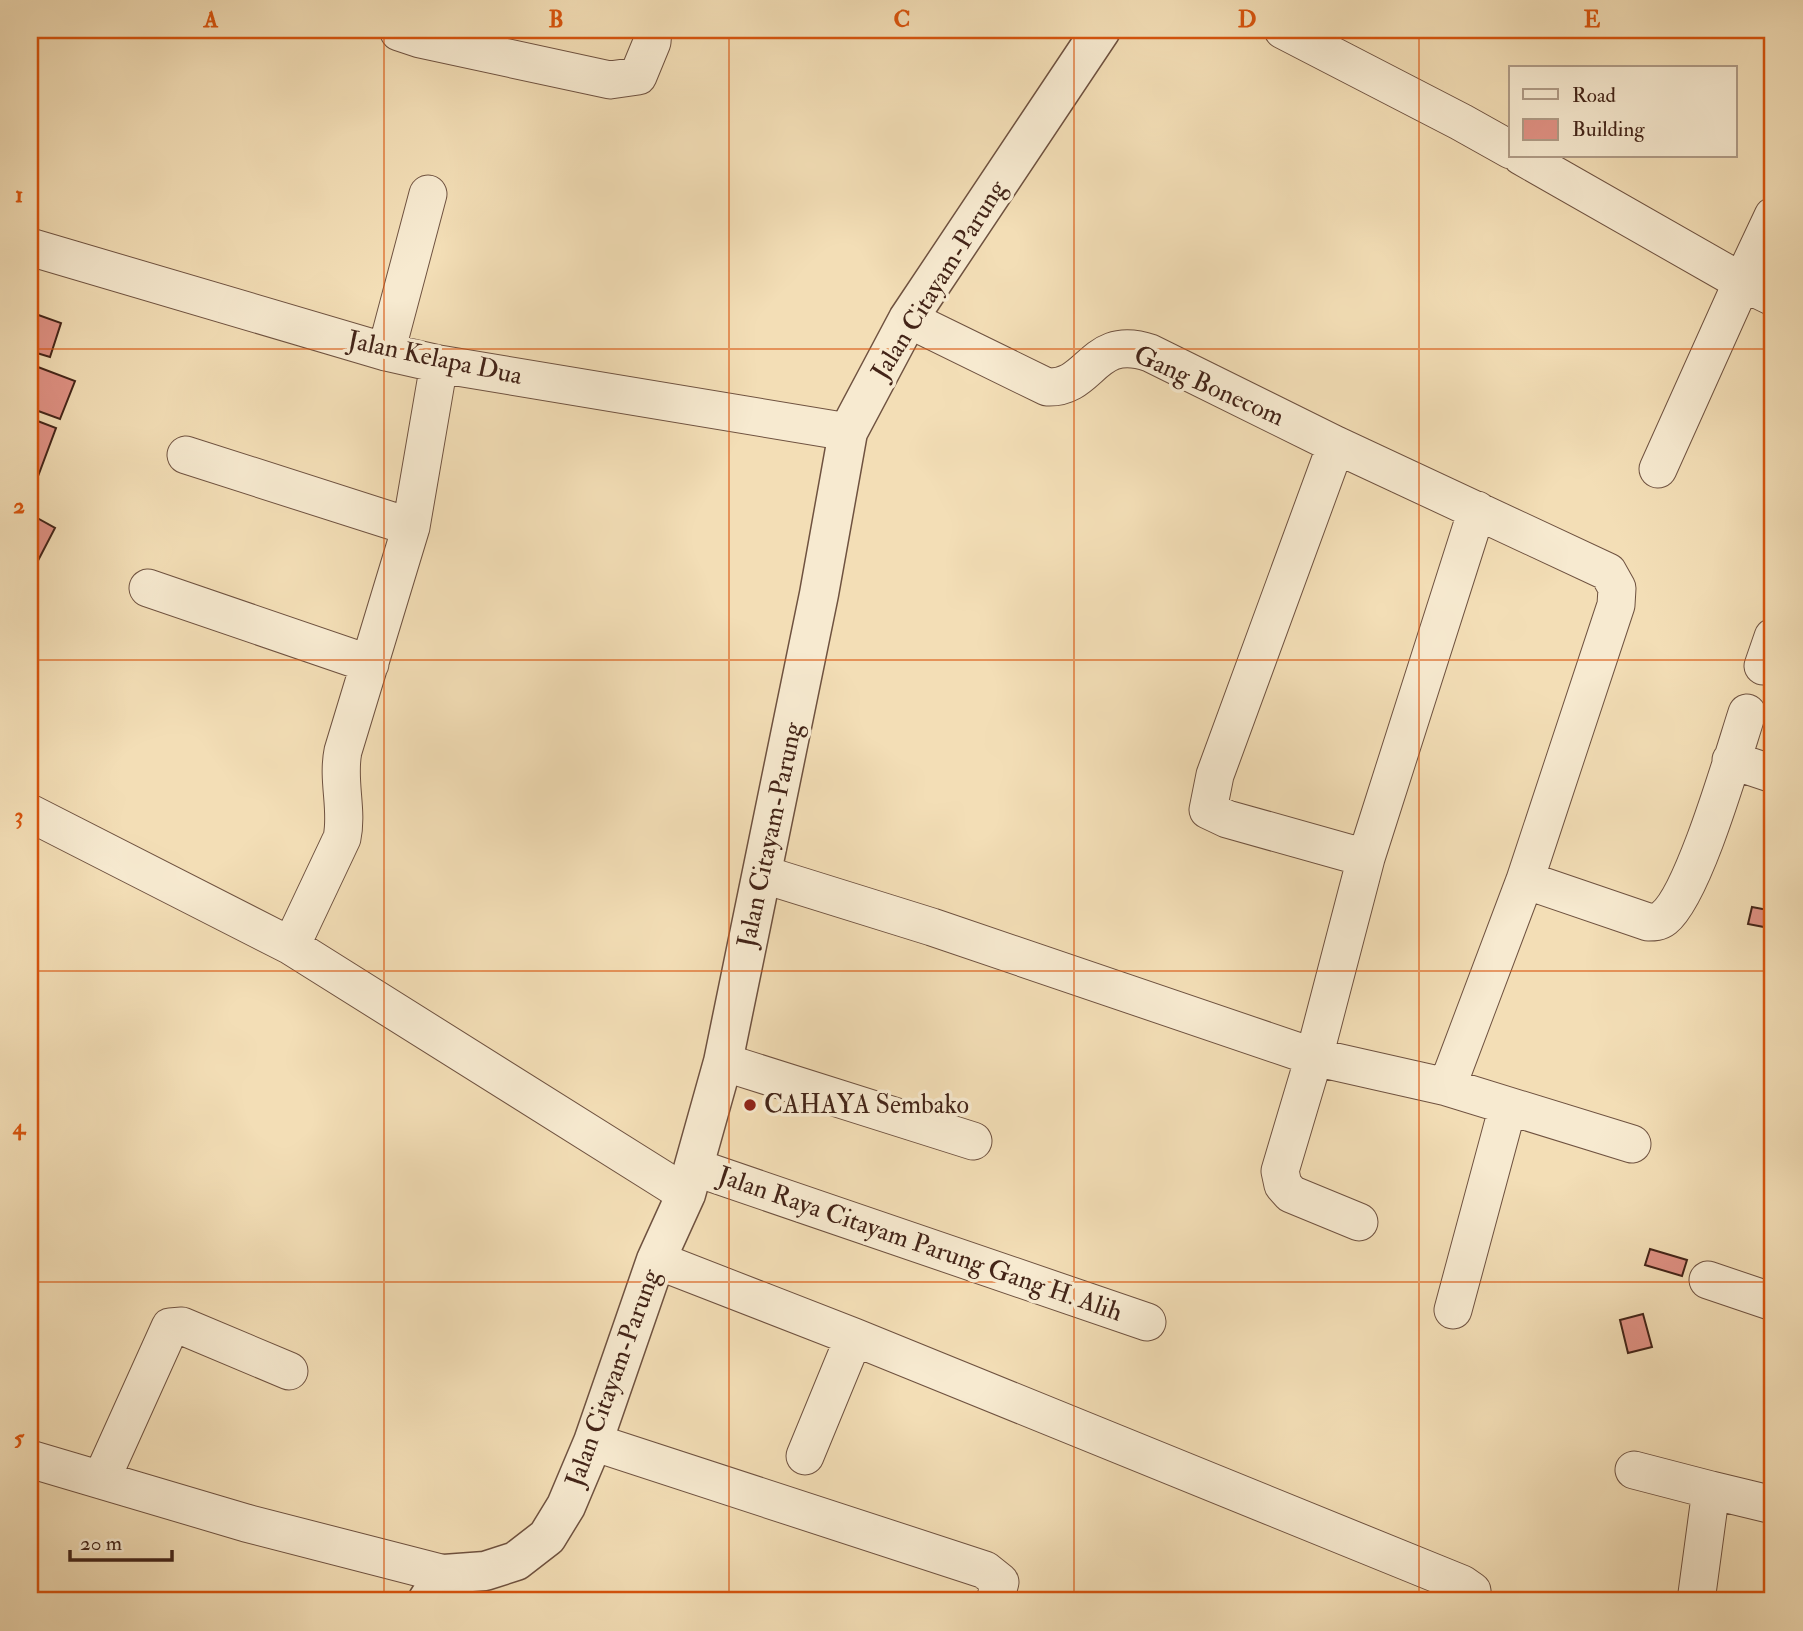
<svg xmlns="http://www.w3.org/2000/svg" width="1803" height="1631" viewBox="0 0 1803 1631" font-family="'IM FELL Double Pica',serif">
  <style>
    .building { fill: #e09184; stroke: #432418; stroke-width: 2 }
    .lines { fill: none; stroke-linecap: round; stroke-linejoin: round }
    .minor-casing { stroke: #6f5240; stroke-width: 39 }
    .tertiary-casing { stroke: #6f5240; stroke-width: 41 }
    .minor { stroke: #f7ead0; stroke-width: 37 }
    .tertiary { stroke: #f7ead0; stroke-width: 38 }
    .grid { fill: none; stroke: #d8540d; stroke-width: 2; stroke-opacity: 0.55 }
    .poi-dot { fill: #8f2418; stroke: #f7ead0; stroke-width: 2.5 }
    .labels { text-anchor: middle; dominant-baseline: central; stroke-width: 7; stroke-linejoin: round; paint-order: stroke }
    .street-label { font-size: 26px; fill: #432418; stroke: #f7ead0 }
    .poi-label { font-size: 26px; fill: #432418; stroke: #f7ead0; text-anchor: start }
    .neatline { fill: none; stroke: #d8540d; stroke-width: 2.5 }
    .grid-label { font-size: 23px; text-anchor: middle; font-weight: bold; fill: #d8540d }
  </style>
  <rect width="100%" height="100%" fill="#f3deb6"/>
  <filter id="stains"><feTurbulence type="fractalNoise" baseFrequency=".00286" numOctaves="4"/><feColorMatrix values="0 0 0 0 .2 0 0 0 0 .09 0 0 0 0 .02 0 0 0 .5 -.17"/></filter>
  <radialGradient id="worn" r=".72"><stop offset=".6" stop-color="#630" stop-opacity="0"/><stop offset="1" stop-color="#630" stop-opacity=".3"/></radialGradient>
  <!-- building -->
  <path class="building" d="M30 312 61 323 50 357 30 351Z
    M30 364 75 381 60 419 30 408Z
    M35 420 56 428 37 479 30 476V433Z
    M30 514 55 528 30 576Z
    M1752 907 1768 910 1764 927 1748 924Z
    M1650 1249 1687 1260 1682 1276 1645 1265Z
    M1643 1314 1652 1347 1628 1353 1620 1320Z"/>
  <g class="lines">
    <defs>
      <path id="minor" d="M398 30 399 32 420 39 610 80 638 76 652 42 653 30
        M1283 30 1461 122 1511 150
        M1521 156 1742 282 1773 216
        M30 247 386 352 439 364 848 432
        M908 319 1047 387C1092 389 1092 333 1150 353L1336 445 1608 572 1617 588 1616 605 1525 880 1447 1087
        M386 352 428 194
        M1336 445 1215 775 1208 810 1227 819 1366 858
        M186 455 411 527
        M1658 469 1742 282 1773 297
        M148 588 370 664
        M1763 666 1773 637
        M1731 760 1773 774
        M30 813 291 946 686 1194
        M762 874 932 927 1314 1057 1447 1087 1632 1144
        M1525 880 1648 922C1654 922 1659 922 1664 918 1694 894 1733 756 1747 713
        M291 946 342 838C348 810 337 780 343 751L411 527 439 364
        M723 1062 973 1141
        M694 1167 1147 1322
        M1359 1222 1291 1194 1283 1185 1280 1171 1314 1057 1366 858 1477 510
        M656 1260 854 1337 1462 1584 1472 1591 1473 1601
        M1708 1280 1773 1302
        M1453 1310 1508 1106
        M593 1442 985 1570 1000 1582 995 1601
        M805 1456 854 1337
        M30 1459 246 1523 444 1574
        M1634 1470 1711 1490
        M101 1480 170 1327 182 1326 289 1371
        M1696 1601 1711 1490 1773 1505"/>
      <path id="tertiary" d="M427 1601 444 1574 485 1571 516 1561 547 1537 566 1506 593 1442 656 1260 686 1194 723 1062 819 594 848 432 908 319 1101 30"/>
    </defs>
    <!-- minor casing -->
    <use href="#minor" class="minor-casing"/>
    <!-- tertiary casing -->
    <use href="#tertiary" class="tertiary-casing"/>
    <!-- minor -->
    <use href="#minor" class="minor"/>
    <!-- tertiary -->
    <use href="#tertiary" class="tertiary"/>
  </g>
  <!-- grid -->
  <path class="grid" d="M384 30V1601M729 30V1601M1074 30V1601M1419 30V1601M30 349H1773M30 660H1773M30 971H1773M30 1282H1773"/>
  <!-- markers -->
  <circle class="poi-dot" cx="750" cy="1105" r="7"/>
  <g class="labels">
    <!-- street labels -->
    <g class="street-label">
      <text transform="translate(939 280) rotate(-58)">Jalan Citayam-Parung</text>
      <text transform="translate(435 358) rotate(12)">Jalan Kelapa Dua</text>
      <text transform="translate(1209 386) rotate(24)">Gang Bonecom</text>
      <text transform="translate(770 835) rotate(-78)">Jalan Citayam-Parung</text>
      <text transform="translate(920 1244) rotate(19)">Jalan Raya Citayam Parung Gang H. Alih</text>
      <text transform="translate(613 1378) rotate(-70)">Jalan Citayam-Parung</text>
    </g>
    <!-- poi labels -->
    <g class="poi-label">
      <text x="764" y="1105">CAHAYA Sembako</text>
    </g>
  </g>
  <!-- margin -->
  <rect width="1803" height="1631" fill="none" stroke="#f3deb6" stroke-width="77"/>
  <!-- legend -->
  <rect x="1509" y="66" width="228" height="91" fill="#f7ead0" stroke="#af9b86" stroke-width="2"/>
  <rect x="1523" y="89" width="35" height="10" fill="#f7ead0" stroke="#af9b86" stroke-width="2"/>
  <text x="1572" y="102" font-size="21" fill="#432418">Road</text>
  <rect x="1523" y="119" width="35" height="21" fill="#e09184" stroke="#af9b86" stroke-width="2"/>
  <text x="1572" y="136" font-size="21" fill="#432418">Building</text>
  <!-- scale -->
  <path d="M70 1550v10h102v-10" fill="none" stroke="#432418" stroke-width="3.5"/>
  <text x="80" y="1550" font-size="21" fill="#432418" stroke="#f7ead0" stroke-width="5" paint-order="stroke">20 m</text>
  <rect x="38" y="38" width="1726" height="1554" class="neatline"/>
  <g class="grid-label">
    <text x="211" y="27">A</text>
    <text x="556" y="27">B</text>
    <text x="902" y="27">C</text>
    <text x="1247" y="27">D</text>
    <text x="1592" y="27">E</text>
    <text x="19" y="202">1</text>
    <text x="19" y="513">2</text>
    <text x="19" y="823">3</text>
    <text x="19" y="1134">4</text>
    <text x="19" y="1445">5</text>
  </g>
  <rect width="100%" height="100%" filter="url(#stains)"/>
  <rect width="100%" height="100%" fill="url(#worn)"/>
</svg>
